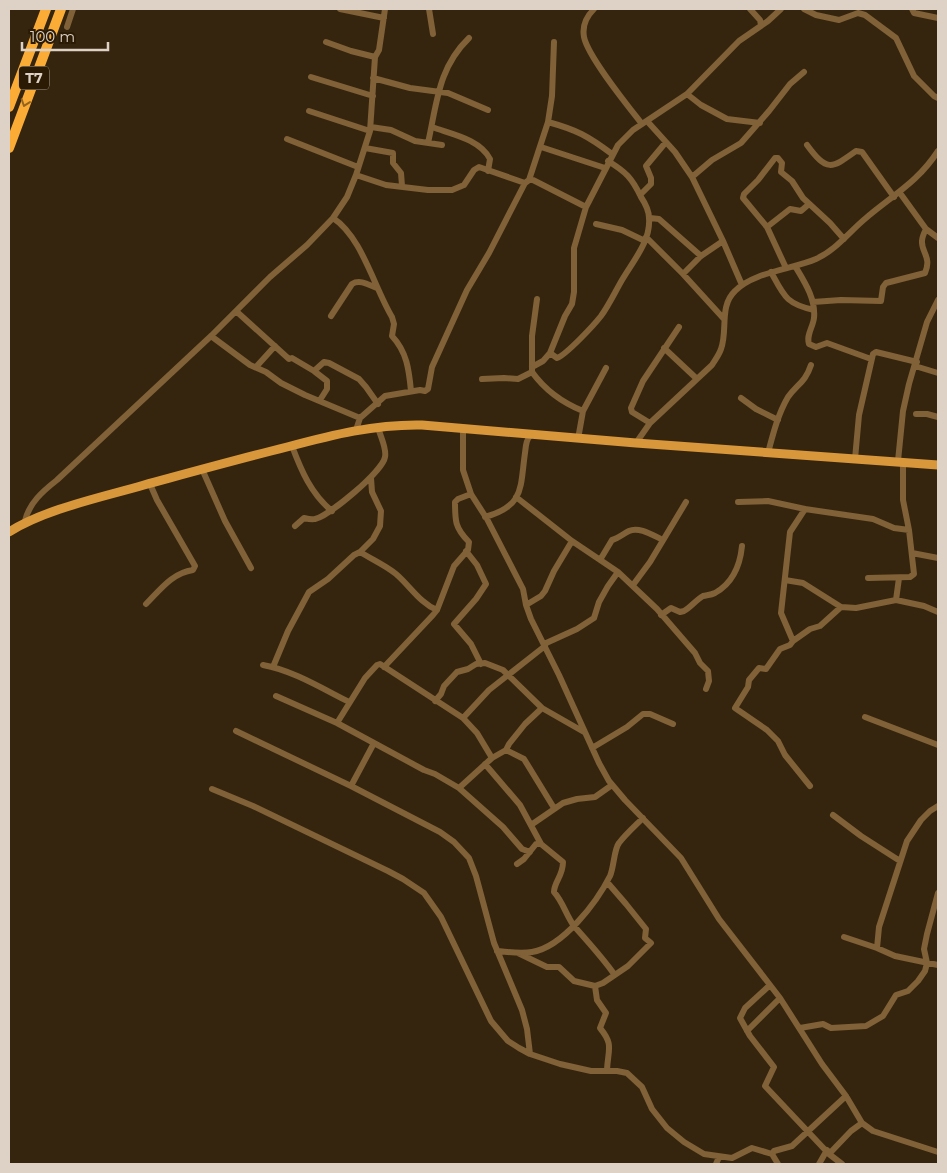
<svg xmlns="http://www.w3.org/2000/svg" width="947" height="1173" viewBox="0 0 947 1173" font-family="Montserrat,sans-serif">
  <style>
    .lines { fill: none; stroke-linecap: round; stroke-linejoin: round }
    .minor { stroke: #806138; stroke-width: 6 }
    .major { stroke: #d8973a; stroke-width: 9 }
    .highway { stroke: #fbac36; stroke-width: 10 }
    .oneway { stroke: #93641e }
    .labels { text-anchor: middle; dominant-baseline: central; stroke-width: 5; stroke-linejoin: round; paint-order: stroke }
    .shield { fill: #2b1b05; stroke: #a89b8b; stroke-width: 1 }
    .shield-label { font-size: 14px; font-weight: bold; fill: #ddd2c5 }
  </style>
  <rect width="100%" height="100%" fill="#35250e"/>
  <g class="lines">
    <!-- minor -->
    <path class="minor" d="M340 9 384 18
      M429 9 433 34
      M594 9C586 17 582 26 584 37 588 57 628 106 642 124
      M750 9 760 20 761 25
      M804 9 816 15 839 20 858 13 865 15 896 38 914 76 934 96 938 98
      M912 9 914 13 938 18
      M67 27 73 9
      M326 42 351 51 375 57
      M311 77 373 96
      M373 78 410 88 448 93 488 110
      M687 94 701 105 727 119 760 123
      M309 111 370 131
      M647 121 675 152 692 177 723 241 742 285
      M548 122C577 130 588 136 612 154
      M371 127 391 130 415 141 442 145
      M432 127C451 134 480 139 490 159L488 171
      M287 139 358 167
      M428 143C437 103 438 68 469 38
      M807 145C827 172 831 169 856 151L862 152 894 197
      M541 147 605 168
      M365 148 393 153V163L401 173 402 186
      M356 175 386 185 428 190H452L464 185 474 170 479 167 525 183
      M692 177 712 160 741 143 769 111 790 84 804 72
      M529 180 548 122 552 96 554 42
      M900 193 926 229 938 238
      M640 195 651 184V178L646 166 666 142
      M333 218C362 237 374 287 392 317L394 324 392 336C407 352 409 370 411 391
      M650 218 659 219 701 256
      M596 224 622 230 645 241
      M767 227 790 209 801 211 809 204
      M646 237 683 274 724 319
      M795 266C804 281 816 299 814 318 813 327 806 335 809 344L816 347 827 343 871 359
      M786 268 767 227 743 198 744 194 758 180 775 158H778L782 163 781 172 792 181 803 198 830 223 844 239
      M771 272C784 296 786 304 814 310
      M683 274 701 256 723 241
      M537 299 532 336V372C545 390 563 403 583 411
      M813 302 841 300 881 301 883 287 886 283 925 273C932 257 921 252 922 241 922 237 924 233 926 229
      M236 311 289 359 292 358 314 371 327 381V389L320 400
      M331 316 352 284C360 279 369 285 377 288
      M211 336 250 365 266 372 281 383 305 395 360 418
      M664 348 697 379
      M550 353 557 358C566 355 594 325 601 316 609 305 615 292 622 280 633 261 651 241 649 218 649 210 645 203 641 197 632 178 626 172 608 161
      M915 366 938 373
      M256 367 275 346
      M532 367 543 361 550 353 565 316 572 304 574 292V248L586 207 618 145 633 130 687 94 739 41 768 21 781 9
      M314 371 324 362 329 363 359 379 366 387 378 404
      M482 379 504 378 518 379 532 372
      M741 398 756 409 778 420
      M916 414H927L938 417
      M650 423 632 412 631 408 643 381 679 327
      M463 429V470L471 494 487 519 523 589 526 605 531 619 559 675 599 763 609 781 625 800 681 858 719 919 780 998 822 1064 846 1096 862 1123 873 1131 938 1152
      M356 430 360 418 385 396 420 390 425 391 428 389 432 367 467 290 489 253 525 183 529 180H533L586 207
      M578 439 583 411 606 368
      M636 443 650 423 712 365C715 360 719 355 721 349 728 330 719 306 735 291 753 272 793 269 816 259 836 250 849 232 866 218 893 195 918 182 938 151
      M292 446C301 470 311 494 332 511
      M768 453C773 434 778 414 788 397 797 384 805 383 811 365
      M855 459 859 415 873 354 876 352 917 362
      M898 461 903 411 909 384 927 322 938 300
      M202 469 225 521 251 568
      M516 497 572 541 618 572 657 609 695 653 700 663 708 671 709 681 706 689
      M738 502 768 501 805 509
      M485 517C525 506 520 487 525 453 526 445 526 440 531 435
      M25 521C29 503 43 491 57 480L211 336 270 277 307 245 333 218 347 197 356 175 370 131 375 57 379 50 385 9
      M295 526 304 518C308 519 312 520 315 519 329 516 383 471 385 457 387 448 380 436 378 427
      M466 551 477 565 486 584 476 599 454 624 471 644 481 664
      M360 552C373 560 385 565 396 574 410 586 420 603 437 610
      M912 553 938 558
      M600 560 612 540C619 538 623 534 629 531 639 526 654 536 663 540
      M868 578 910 577 914 574 909 530 903 500V462
      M785 580 803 583 841 607 856 608 896 600 924 606 938 612
      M633 585 650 562 686 502
      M896 600 899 578
      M146 604C160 590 172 573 193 570L195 566 157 500 150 484
      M526 605 541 596 545 591 554 571 572 541
      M661 615 671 608 680 612 684 611C691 607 696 600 703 596 707 595 711 595 715 593 733 583 740 566 742 546
      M793 641 781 613 790 532 805 509 873 519 894 528 909 530
      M544 644 577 629 594 618 599 602 608 586 618 572
      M263 665C292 670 323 689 349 702
      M273 667 288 631 309 592 328 579 354 555 360 552 373 539 380 526 381 511 372 492 371 478
      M384 667 433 615 437 610 454 566 468 550 469 542C455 528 455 521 455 502L458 499 471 494
      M276 696 337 723 374 743 351 786
      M435 701 441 694 444 686 457 672 468 669 476 664 485 663 503 670 542 708 584 732
      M865 717 938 745
      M463 718 489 690 545 646
      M337 723 365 678 377 665 380 664 463 718 477 733 492 758
      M236 731 351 786 440 832 454 842 469 858 476 876 494 943 522 1010 527 1029 530 1054
      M374 743 424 770 435 774 459 788 503 827 522 849 530 852
      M592 748 627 727 643 714H650L673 724
      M506 750 524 759 554 808
      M485 764 520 805 541 844 563 862C563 876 554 882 554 892 563 902 566 915 574 926 588 942 602 957 614 974
      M810 786 785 755 778 741 767 730 735 708 748 687 749 680 759 668 766 669 780 649 790 645 793 641 810 629 820 626 841 607
      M459 788 492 758 506 750 509 744 525 724 542 708
      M212 789 253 806 388 871 403 879 424 893 441 917 491 1021 508 1041 519 1048 530 1054 560 1064 591 1071H617L627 1073 642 1087 652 1109 667 1128 684 1142 704 1154 732 1158 752 1148 772 1154 774 1151 792 1146 846 1096
      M833 815 861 836 900 861
      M531 825 563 803 577 799 595 797 612 785
      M517 864 524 859 536 844H541
      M844 937 877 948 895 956 938 965
      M877 948 879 927 907 841 921 820 930 811 938 806
      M497 951C509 952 520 954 532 952 563 947 597 902 610 876 614 867 614 849 619 843 626 834 635 826 643 818
      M518 953 547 967H559L574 981 595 986 603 983 628 966 651 943 645 938 646 929 626 904 607 882
      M770 985 745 1008 740 1018 750 1036 774 1067 765 1086 829 1154 842 1164
      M595 986 597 1000 606 1013 600 1028C614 1045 608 1049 607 1070
      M800 1028 823 1024 831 1028 866 1026 883 1016 896 995 908 991 918 981 925 971 927 963 924 949 927 934 938 893
      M747 1031 780 998
      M772 1154 778 1164
      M829 1154 851 1131 862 1123
      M716 1164 719 1157
      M819 1164 827 1150"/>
    <!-- major -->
    <path class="major" d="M9 532C45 509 103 497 144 485 192 472 239 459 287 447 332 435 375 424 422 425L636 443 938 465"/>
    <!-- highway -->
    <path class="highway" d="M9 107 46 9
      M9 148 61 9"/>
  </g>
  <!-- one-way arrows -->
  <defs><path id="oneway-chevron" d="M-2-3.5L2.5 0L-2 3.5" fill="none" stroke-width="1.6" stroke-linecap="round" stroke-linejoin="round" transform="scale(1.25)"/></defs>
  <use class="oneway" href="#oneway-chevron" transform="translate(25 103) rotate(109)"/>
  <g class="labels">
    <!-- shield labels -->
    <rect class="shield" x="19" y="66.5" width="30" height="23" rx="4"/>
    <g class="shield-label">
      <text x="34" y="78">T7</text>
    </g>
  </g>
  <!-- border -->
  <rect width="947" height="1173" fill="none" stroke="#ddd2c5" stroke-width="20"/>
  <!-- scale -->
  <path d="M22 42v8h86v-8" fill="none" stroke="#ddd2c5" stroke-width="2.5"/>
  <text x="30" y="42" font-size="15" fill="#ddd2c5" stroke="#2b1b05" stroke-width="4" paint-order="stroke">100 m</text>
</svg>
